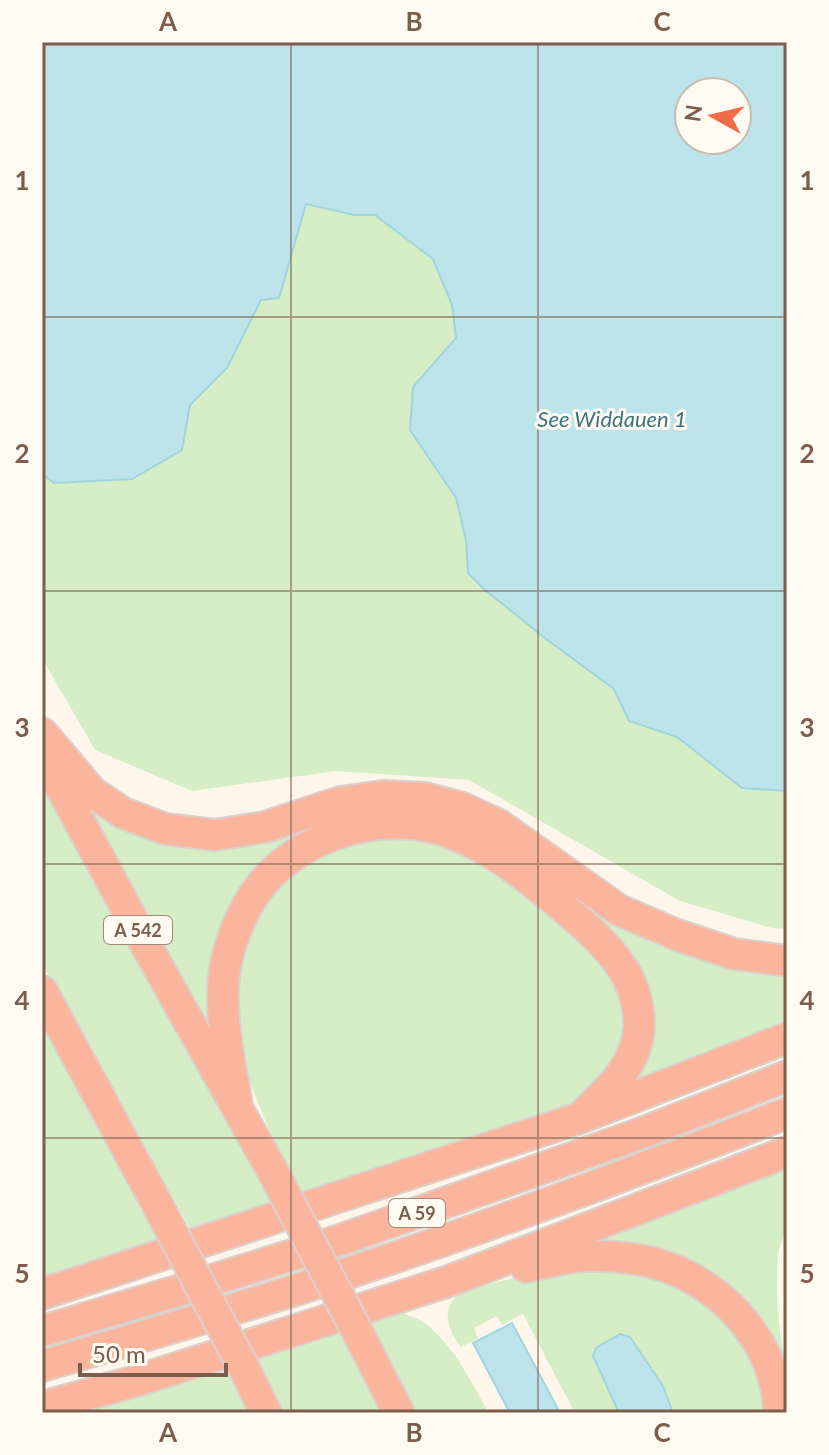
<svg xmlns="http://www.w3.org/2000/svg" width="829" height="1455" viewBox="0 0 829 1455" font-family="Lato,sans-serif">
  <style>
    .green { fill: #d6eec6 }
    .water { fill: #bce4ea; stroke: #a1d4dd; stroke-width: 2; fill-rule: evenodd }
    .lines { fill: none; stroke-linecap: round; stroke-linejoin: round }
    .highway-casing { stroke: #dad1cc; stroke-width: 34 }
    .highway { stroke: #fcb59d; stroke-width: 30 }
    .highway-bridge-casing { stroke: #dad1cc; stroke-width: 34; stroke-linecap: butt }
    .highway-bridge { stroke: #fcb59d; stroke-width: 30 }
    .grid { fill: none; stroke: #7c5c4a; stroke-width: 2; stroke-opacity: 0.55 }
    .labels { text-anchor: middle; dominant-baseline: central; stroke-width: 6; stroke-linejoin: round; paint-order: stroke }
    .shield { fill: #fffaf2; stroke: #a38b7c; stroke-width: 2 }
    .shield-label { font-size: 18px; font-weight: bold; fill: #7c5c4a }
    .water-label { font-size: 22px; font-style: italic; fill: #3b7682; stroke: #fffaf2 }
    .neatline { fill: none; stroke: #7c5c4a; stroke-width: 3 }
    .grid-label { font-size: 26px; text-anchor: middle; font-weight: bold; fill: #7c5c4a }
  </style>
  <rect width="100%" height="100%" fill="#fef6ea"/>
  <!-- green -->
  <path class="green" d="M306 203 354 215H375L434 260 452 305 456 338 410 430 456 498 466 540 468 573 546 639 614 689 629 721 677 737 742 787 787 791V929L772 928 680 901 469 780 336 771 192 791 95 750 42 658V474L54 483 181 450 190 405 227 368 261 300 279 298Z
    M42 776 274 1205 191 1230 42 963Z
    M78 792C99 805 117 821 140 830 193 852 249 840 301 824 317 819 331 813 347 809 375 804 404 803 432 808 492 820 535 864 584 896 629 926 680 951 733 963 751 968 769 970 787 972V1026L626 1088C629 1079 635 1071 639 1062 647 1044 652 1022 649 1002 642 962 610 931 581 905 536 865 483 828 424 816 392 810 358 812 328 824 281 843 229 895 217 945 208 979 214 1015 220 1048L216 1050 76 794Z
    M414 832 501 870 619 975 629 1044 586 1095 569 1105 303 1198 267 1125 245 1070 231 992 248 921 303 856 340 840Z
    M42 1014 166 1243 42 1280Z
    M787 1169V1227L778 1252 777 1289 779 1324 787 1376 756 1319 592 1244Z
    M647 1269 717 1308 753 1356 769 1413H673L663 1386 593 1356 619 1413H575L523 1314 502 1325 497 1316 474 1328 478 1338 461 1347C448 1330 440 1310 459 1294L500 1281 552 1271Z
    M398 1311C408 1315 418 1318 427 1325 455 1347 471 1382 489 1413H414L368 1323Z
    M346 1332 385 1413H279L253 1361Z
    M225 1367 249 1413H68Z"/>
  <!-- water -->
  <path class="water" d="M42 42H787V791L742 788 677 737 629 721 614 689 546 639 485 590 468 573 466 540 456 498 410 430 413 387 456 338 452 305 433 259 375 215H354L306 204 279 298 261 300 227 368 190 405 182 450 132 479 54 483 42 474ZM689 92H737V140H689Z
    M512 1323 558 1409 549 1413H510L473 1343Z
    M620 1334 630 1337 663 1386 673 1413H619L593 1356 596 1348Z"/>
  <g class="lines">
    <defs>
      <path id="highway" d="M42 733 92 792 123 813 165 829 215 835 265 827 341 802 383 796 425 798 462 808 499 825 619 910 677 935 734 954 787 961
        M43 754 152 956 272 1170
        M42 991 149 1189
        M237 1106C230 1061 218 1013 225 968 231 936 246 900 269 876 309 836 373 814 430 827 481 839 524 874 563 907 599 938 640 972 639 1024 639 1065 606 1092 580 1118
        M526 1267C547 1263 570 1255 592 1256 619 1256 652 1260 677 1271 733 1296 777 1349 779 1413
        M42 1294 580 1118 787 1038
        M42 1331 177 1291 340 1240 639 1134 787 1076
        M357 1331 399 1413
        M42 1366C149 1335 255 1304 360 1269 504 1221 646 1168 787 1113
        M245 1370 266 1413
        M42 1407 136 1381 449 1281 787 1152"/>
    </defs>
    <!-- highway casing -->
    <use href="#highway" class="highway-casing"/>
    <!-- highway -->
    <use href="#highway" class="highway"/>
    <defs>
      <path id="highway-bridge" d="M272 1170 357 1331
        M149 1189 245 1370"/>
    </defs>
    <!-- highway-bridge casing -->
    <use href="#highway-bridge" class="highway-bridge-casing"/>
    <!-- highway-bridge -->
    <use href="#highway-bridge" class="highway-bridge"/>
  </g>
  <!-- grid -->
  <path class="grid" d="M291 42V1413M538 42V1413M42 317H787M42 591H787M42 864H787M42 1138H787"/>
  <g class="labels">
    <!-- shield labels -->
    <g class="shield">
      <rect x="104" y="916" width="68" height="28" rx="6"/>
      <rect x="389" y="1199" width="56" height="28" rx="6"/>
    </g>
    <g class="shield-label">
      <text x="138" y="930">A 542</text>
      <text x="417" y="1213">A 59</text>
    </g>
    <!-- water labels -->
    <g class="water-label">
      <text x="612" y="418">See Widdauen 1</text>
    </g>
  </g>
  <!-- border -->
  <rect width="829" height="1455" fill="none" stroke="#fffaf2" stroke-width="88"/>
  <!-- north arrow -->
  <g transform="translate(713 116) rotate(278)"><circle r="38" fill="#fffaf2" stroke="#cbbbaf" stroke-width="2"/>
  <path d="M0-6L14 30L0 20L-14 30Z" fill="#f06c46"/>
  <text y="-12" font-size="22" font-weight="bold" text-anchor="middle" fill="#7c5c4a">N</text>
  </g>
  <!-- scale -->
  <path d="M80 1363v12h146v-12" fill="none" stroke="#7c5c4a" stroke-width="4"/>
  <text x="92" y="1363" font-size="24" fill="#7c5c4a" stroke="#fffaf2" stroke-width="6" paint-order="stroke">50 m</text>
  <rect x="44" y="44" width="741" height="1367" class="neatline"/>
  <g class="grid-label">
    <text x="168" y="31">A</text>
    <text x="414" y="31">B</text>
    <text x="662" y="31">C</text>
    <text x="22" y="190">1</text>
    <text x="807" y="190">1</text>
    <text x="22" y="463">2</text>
    <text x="807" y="463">2</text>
    <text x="22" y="737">3</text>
    <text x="807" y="737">3</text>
    <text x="22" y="1010">4</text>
    <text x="807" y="1010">4</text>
    <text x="22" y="1283">5</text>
    <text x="807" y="1283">5</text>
    <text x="168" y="1442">A</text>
    <text x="414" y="1442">B</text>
    <text x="662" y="1442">C</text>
  </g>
</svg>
